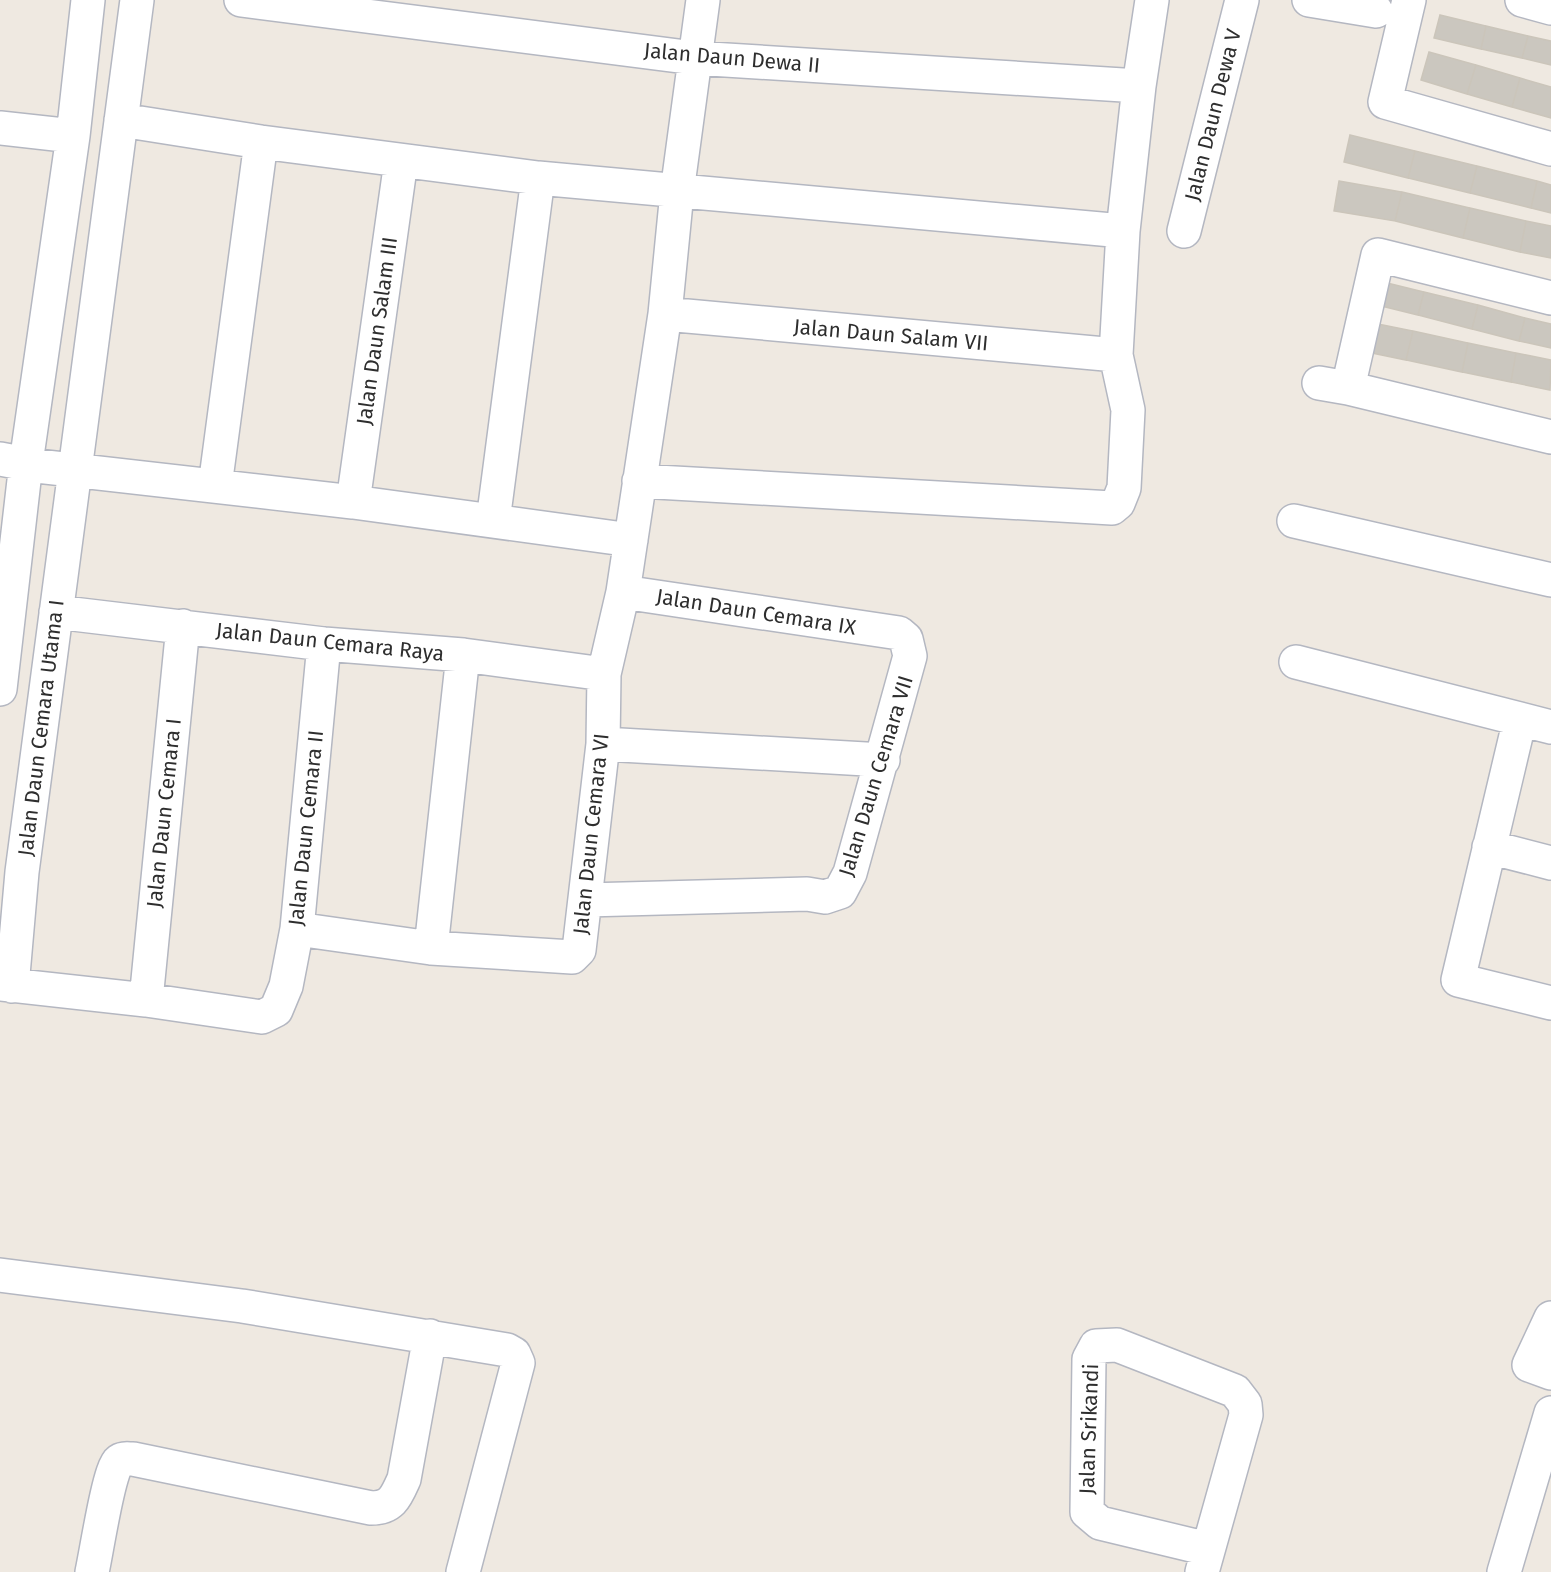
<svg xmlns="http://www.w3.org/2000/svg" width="1551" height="1572" viewBox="0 0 1551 1572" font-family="'Fira Sans',sans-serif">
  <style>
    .building { fill: #cbc7bf; stroke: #cbc5ba; stroke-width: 1.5 }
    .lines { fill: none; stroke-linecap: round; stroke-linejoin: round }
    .street-casing { stroke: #b4b7c1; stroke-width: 36 }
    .street { stroke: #fff; stroke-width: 33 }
    .labels { text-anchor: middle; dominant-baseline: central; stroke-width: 4.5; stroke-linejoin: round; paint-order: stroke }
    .street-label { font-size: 21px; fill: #2e2e2e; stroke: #fff }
  </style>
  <rect width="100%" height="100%" fill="#efe9e1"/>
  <!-- building -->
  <path class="building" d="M1440 15 1486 26 1481 49 1434 38Z
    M1486 26 1528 36 1522 58 1481 49Z
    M1528 36 1551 41V65L1522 58Z
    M1429 52 1476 65 1467 94 1421 80Z
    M1476 65 1520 78 1512 107 1467 94Z
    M1520 78 1551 87V118L1512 107Z
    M1350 135 1415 151 1408 178 1344 162Z
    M1415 151 1477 166 1470 193 1408 178Z
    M1477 166 1537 181 1531 208 1470 193Z
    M1339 181 1402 192 1395 221 1334 211Z
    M1537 181 1551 185V213L1531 208Z
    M1402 192 1470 208 1463 238 1395 221Z
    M1470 208 1526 221 1520 252 1463 238Z
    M1526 221 1551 226V258L1520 252Z
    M1375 280 1424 292 1418 315 1369 303Z
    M1424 292 1478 305 1472 329 1418 315Z
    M1478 305 1525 318 1519 341 1472 329Z
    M1525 318 1551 324V348L1519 341Z
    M1363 321 1413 331 1406 360 1357 350Z
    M1413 331 1468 343 1462 372 1406 360Z
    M1468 343 1516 353 1511 382 1462 372Z
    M1516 353 1551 360 1550 390 1511 382Z"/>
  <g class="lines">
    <defs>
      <path id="street" d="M241 0 694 58 1139 86 1152 0
        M1309 0 1376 11
        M1409 0 1385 102 1551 149
        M1522 0 1551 8
        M121 120 261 142 538 178 1123 231
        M0 128 73 136
        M1184 231 1242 0
        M1551 298 1378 255 1348 388 1551 437
        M665 314 1116 355
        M1319 383 1348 388
        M0 459 37 466 353 502 631 540
        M639 481 1112 508 1118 503 1124 488 1128 410 1116 355 1123 231 1139 86
        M215 486 261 142
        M353 502 401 161
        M493 521 538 178
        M1294 521 1551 580
        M56 612 324 644 463 655 604 674
        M1296 662 1551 727
        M0 689 26 463 73 136 88 0
        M1520 719 1458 980 1551 1003
        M603 744 883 760
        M1489 847 1551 863
        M586 900 807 894 825 897 840 892 850 873 910 656 906 639 899 633 623 592
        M297 929 431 948 572 957 579 950 603 744 604 674 623 592 665 314 677 192 703 0
        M431 948 463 655
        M0 984 146 1000 262 1017 276 1010 286 986 297 929 324 644
        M12 986 22 872 137 0
        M146 1000 183 626
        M0 1275 242 1306 507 1350 514 1354 518 1363 463 1572
        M1551 1318 1529 1365 1551 1373
        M92 1572C96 1555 109 1468 119 1461 122 1458 128 1459 133 1459L371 1508C392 1508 396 1497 404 1479L430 1336
        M1202 1572 1246 1415 1245 1404 1235 1391 1117 1345 1096 1346 1089 1359 1087 1512 1100 1523 1208 1549
        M1504 1572 1551 1413"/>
    </defs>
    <!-- street casing -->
    <use href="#street" class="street-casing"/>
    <!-- street -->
    <use href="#street" class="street"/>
  </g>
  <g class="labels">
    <!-- street labels -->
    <g class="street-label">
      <text transform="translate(732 58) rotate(5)">Jalan Daun Dewa II</text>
      <text transform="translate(1213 115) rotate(-76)">Jalan Daun Dewa V</text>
      <text transform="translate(377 331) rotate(-82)">Jalan Daun Salam III</text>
      <text transform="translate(891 335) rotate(5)">Jalan Daun Salam VII</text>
      <text transform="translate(756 612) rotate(9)">Jalan Daun Cemara IX</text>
      <text transform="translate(330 642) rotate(6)">Jalan Daun Cemara Raya</text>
      <text transform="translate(41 728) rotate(-83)">Jalan Daun Cemara Utama I</text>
      <text transform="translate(876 776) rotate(-73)">Jalan Daun Cemara VII</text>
      <text transform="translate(164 813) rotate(-84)">Jalan Daun Cemara I</text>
      <text transform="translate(306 828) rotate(-84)">Jalan Daun Cemara II</text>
      <text transform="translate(591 834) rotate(-84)">Jalan Daun Cemara VI</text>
      <text transform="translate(1089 1429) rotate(-88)">Jalan Srikandi</text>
    </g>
  </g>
</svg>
